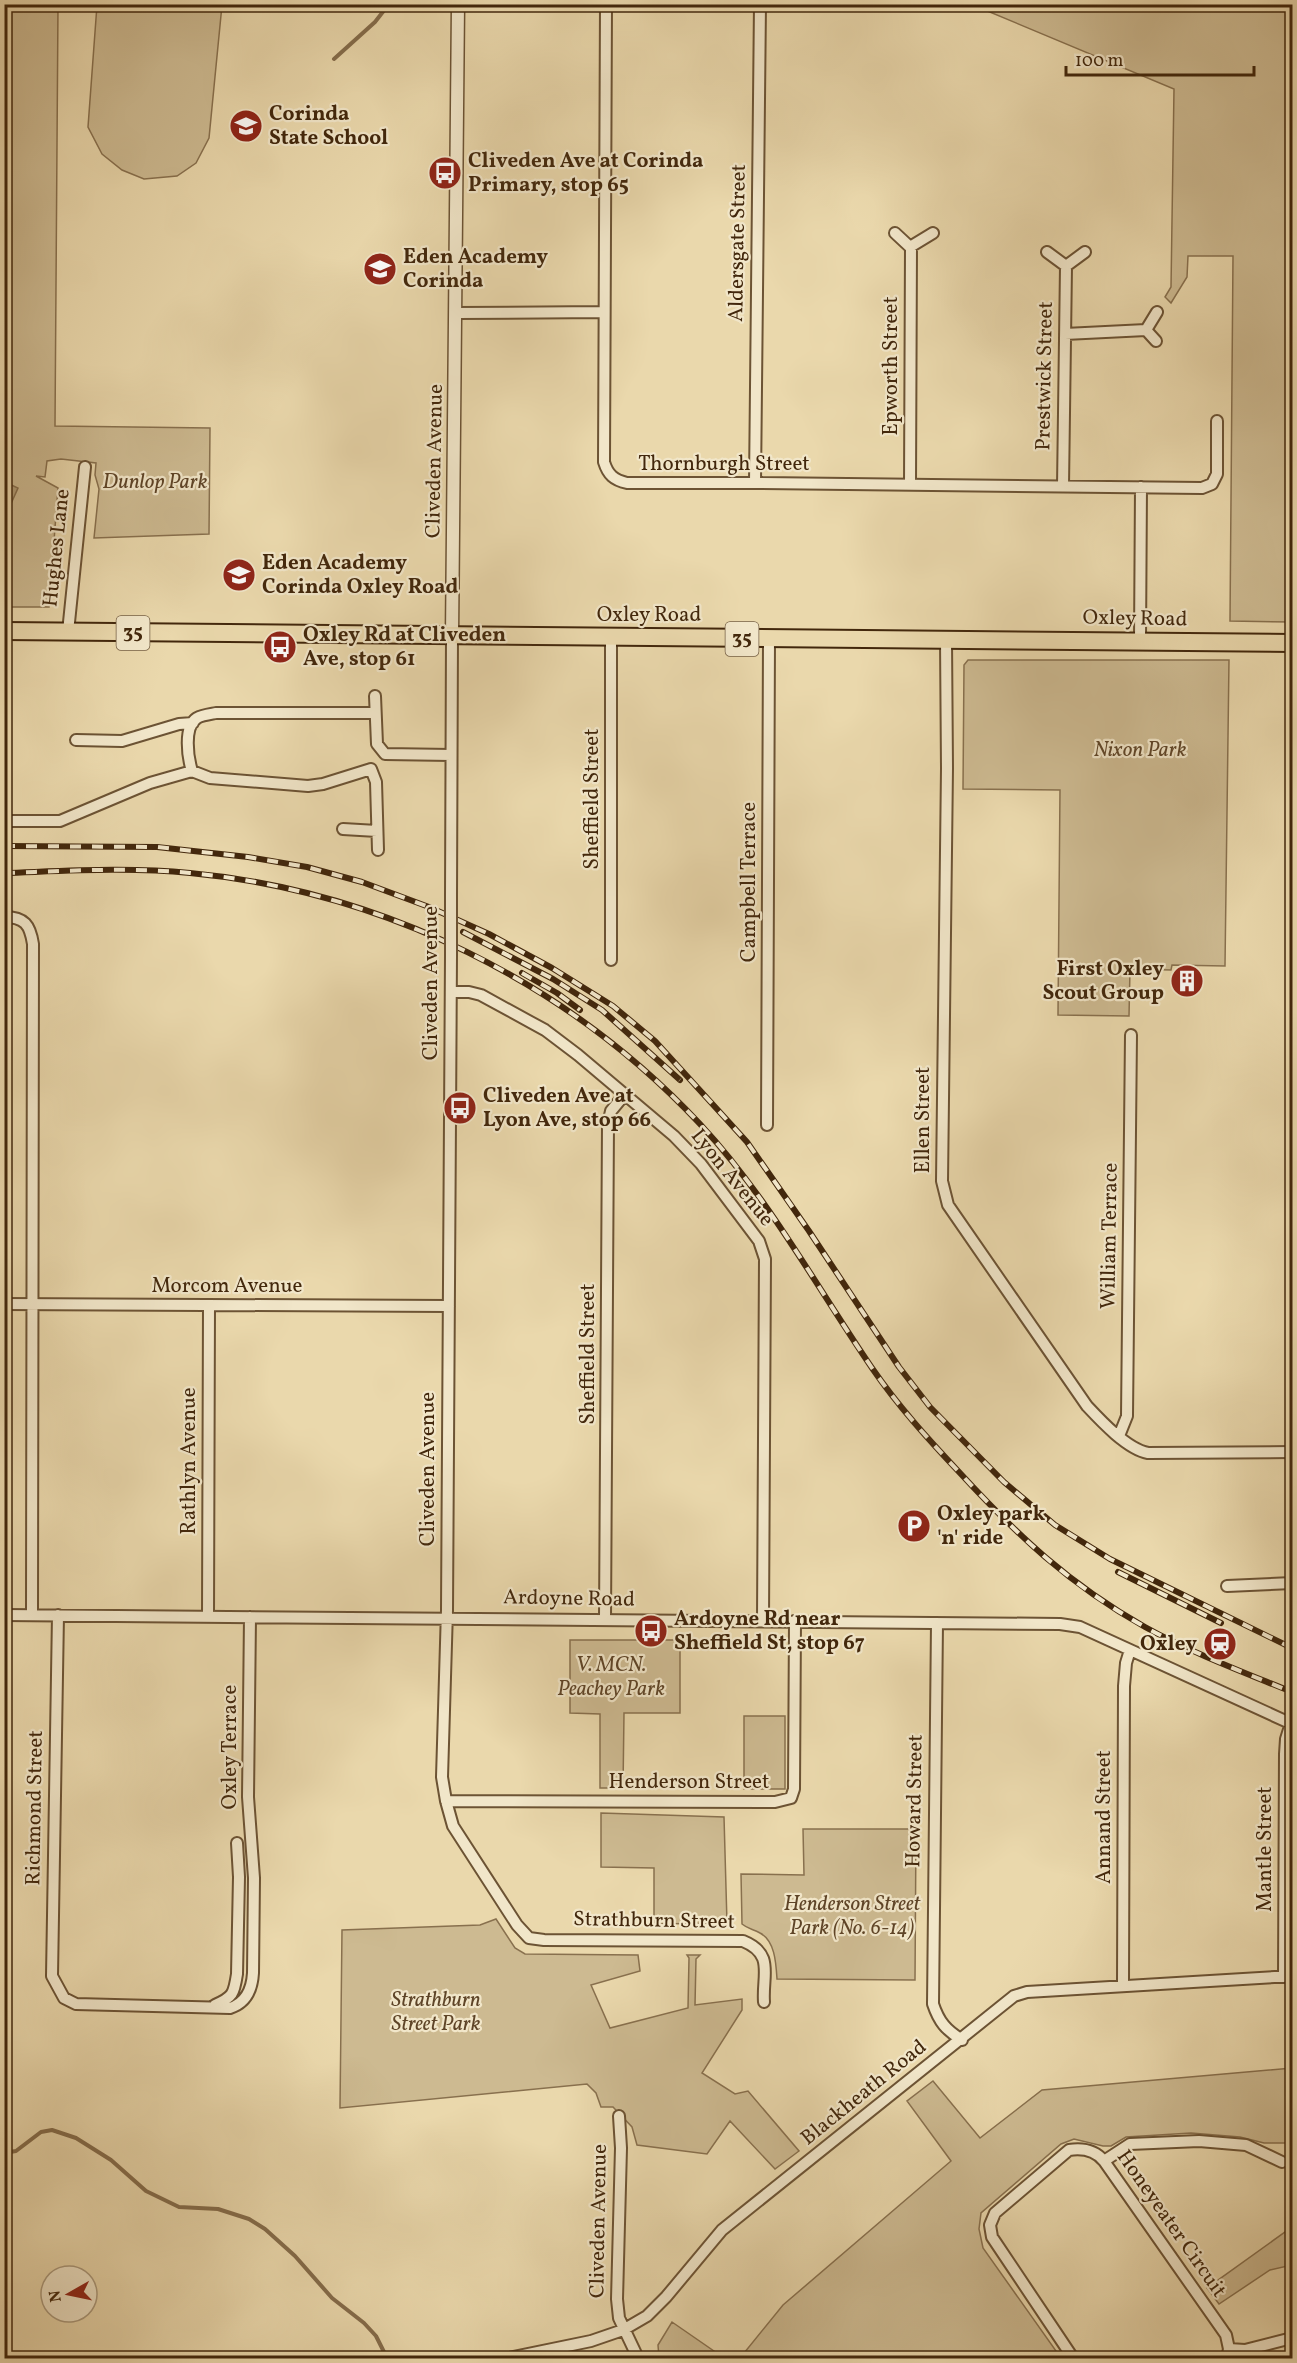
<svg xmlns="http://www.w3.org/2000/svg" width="1297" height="2363" viewBox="0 0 1297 2363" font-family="Vollkorn,serif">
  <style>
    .green { fill: #cdba91; stroke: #88704e; stroke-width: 1.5 }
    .water { fill: #b19c76; stroke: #856d4c; stroke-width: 1.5 }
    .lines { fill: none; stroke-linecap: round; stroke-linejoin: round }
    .stream { stroke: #856d4c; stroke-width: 4 }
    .minor-casing { stroke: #6c5334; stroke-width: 14 }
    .tertiary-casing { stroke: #6c5334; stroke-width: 15 }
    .primary-casing { stroke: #42270c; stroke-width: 20 }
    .minor { stroke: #f1e6c9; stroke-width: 10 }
    .tertiary { stroke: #f1e6c9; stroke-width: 12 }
    .primary { stroke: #ead8ac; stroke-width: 16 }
    .rail-casing { stroke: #42270c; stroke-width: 6 }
    .rail { stroke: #f1e6c9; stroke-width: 4; stroke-dasharray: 11; stroke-linecap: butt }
    .minor-bridge-casing { stroke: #6c5334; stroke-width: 14; stroke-linecap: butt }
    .minor-bridge { stroke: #f1e6c9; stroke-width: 10 }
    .labels { text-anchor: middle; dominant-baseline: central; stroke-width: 4.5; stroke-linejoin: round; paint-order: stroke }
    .shield { fill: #f1e6c9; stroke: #766045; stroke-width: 1.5 }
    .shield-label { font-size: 20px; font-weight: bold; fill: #42270c }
    .poi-label { font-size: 21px; font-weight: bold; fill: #42270c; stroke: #f1e6c9; text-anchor: start }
    .street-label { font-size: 21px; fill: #42270c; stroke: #f1e6c9 }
    .park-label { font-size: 21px; font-style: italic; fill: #5e4427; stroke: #f1e6c9 }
  </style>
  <rect width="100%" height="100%" fill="#ead8ac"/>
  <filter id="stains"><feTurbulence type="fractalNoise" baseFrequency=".00333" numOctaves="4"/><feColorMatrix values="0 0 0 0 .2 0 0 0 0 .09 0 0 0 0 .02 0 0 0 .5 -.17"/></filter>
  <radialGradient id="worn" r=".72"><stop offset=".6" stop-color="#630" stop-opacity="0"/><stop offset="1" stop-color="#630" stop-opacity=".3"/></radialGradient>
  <!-- green -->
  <path class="green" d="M5 5H58L55 426 210 428 209 534 94 538 99 489 95 475 96 463 61 459 47 461 45 477 36 476 58 488 49 607H5Z
    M97 5H222L209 138 196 163 177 176 144 179 122 170 102 154 88 127Z
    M973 5H1292V622L1230 621 1233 256H1188L1187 277 1171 303 1165 297 1171 287 1174 89Z
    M968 660H1229L1225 966 1172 965 1171 970 1130 969 1129 1016 1058 1015 1060 790 963 789 964 665Z
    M570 1640H680V1713H624L623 1788H600V1714L570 1713Z
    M744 1716H785V1789H744Z
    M601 1813 724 1817 727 1923 654 1924V1868L601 1867Z
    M803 1829H916L915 1980 777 1979C776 1963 775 1941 760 1933 753 1929 748 1929 742 1924L741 1874 804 1875Z
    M496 1919 515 1948 525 1954 638 1955 640 1971 591 1985 610 2028 688 2008 689 1958 687 1955H700L696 1959 695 2005 742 1999V2010L702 2073 735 2094 748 2091 799 2151 775 2169 730 2121 707 2154 637 2145 632 2127 613 2107H601L596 2093 587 2084 340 2108 342 1930 480 1925Z
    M1292 2068V2146L1289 2143H1264L1240 2137 1191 2133 1126 2137 1111 2146H1103L1074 2139 1061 2144 981 2213 979 2229 983 2248 1061 2358H740L783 2305 951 2161 907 2101 933 2081 980 2138 1042 2090Z
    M1292 2227V2265L1270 2270 1219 2304 1207 2288Z
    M672 2322 724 2358H659L658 2345Z"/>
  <!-- water -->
  <path class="water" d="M5 482 18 488 5 517Z"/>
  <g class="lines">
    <!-- stream -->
    <path class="stream" d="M334 59 375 22 389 4
      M4 2153 16 2151 41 2132 52 2130 76 2138 111 2160 146 2191 179 2207 218 2209 249 2219 265 2229 295 2256 332 2298 364 2323 376 2336 387 2358
      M663 2356 665 2358
      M590 2358 612 2354 618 2358"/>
    <defs>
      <path id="minor" d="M606 4 604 462C608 475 614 480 627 483H755L1202 488 1212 484 1217 474V421
        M895 233 910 247 933 233
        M1047 252 1066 266 1085 252
        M456 313 604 312
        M1065 334 1146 330
        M1156 341 1146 330 1157 312
        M755 483 760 4
        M910 485 911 247
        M1063 486 1066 266
        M68 632 85 467
        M946 640 947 768 942 1181 948 1205 1087 1406C1101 1421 1127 1449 1148 1453L1292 1452
        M1140 641 1141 487
        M375 696 377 744 385 754 451 755
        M375 713H216C211 714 202 715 197 718 183 727 188 758 192 771L210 778 308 786 323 784 371 769 376 782 378 850
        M76 740 122 741 179 724 193 723
        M4 821H60L150 783 192 771
        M343 829 377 831
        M451 896 452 636
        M4 917C25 917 30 925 33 944L32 1615
        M451 956 447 1610 442 1777 446 1801 453 1826 517 1925 529 1938 544 1940 743 1941C775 1954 762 1975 764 2002
        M611 960V637
        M451 992H469L481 995 545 1030 578 1055 674 1136 701 1164 759 1241 765 1259 763 1621
        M767 1125 769 639
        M4 1304 449 1306
        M1119 1436 1127 1416 1131 1035
        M1227 1586 1292 1583
        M4 1615 1060 1624 1080 1627 1292 1724
        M58 1615 52 1976 64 1998 76 2004 230 2008C246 2003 252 1990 253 1973L254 1878 248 1797 250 1617
        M208 1616 209 1305
        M605 1619 608 1124 611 1111 625 1094
        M937 1623 933 2004C939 2022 946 2030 962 2040
        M446 1801 775 1802 791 1798 794 1789 795 1621
        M1284 1977 1285 1754 1286 1739 1291 1723
        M1123 1985 1124 1686 1126 1663 1130 1650
        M215 2005C233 1997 234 1994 237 1974L239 1877 237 1843
        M619 2116 621 2148 617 2299 619 2318 638 2358
        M1104 2161 1130 2144 1199 2141 1246 2145 1282 2162
        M1229 2349 1245 2350 1292 2338
        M509 2358 591 2341 623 2330 647 2316 666 2297 722 2230 1014 1996 1027 1992 1292 1976
        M1073 2358 992 2237 990 2225 995 2213 1069 2150C1082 2148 1095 2150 1104 2161L1226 2335 1229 2349 1227 2358"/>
      <path id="tertiary" d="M452 636 458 4"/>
      <path id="primary" d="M4 631 1292 643"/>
    </defs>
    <!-- minor casing -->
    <use href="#minor" class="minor-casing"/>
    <!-- tertiary casing -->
    <use href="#tertiary" class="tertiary-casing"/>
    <!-- primary casing -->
    <use href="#primary" class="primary-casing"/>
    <!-- minor -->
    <use href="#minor" class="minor"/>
    <!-- tertiary -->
    <use href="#tertiary" class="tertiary"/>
    <!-- primary -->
    <use href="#primary" class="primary"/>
    <defs>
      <path id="rail" d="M4 846 157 847 248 857 307 867 362 882 429 907 489 934 552 968 613 1006 655 1041 747 1142 809 1231 899 1367 930 1407 1004 1482 1055 1525 1110 1559 1292 1648
        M4 873C66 871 128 867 190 873 383 891 568 983 700 1124 768 1197 816 1286 872 1368 898 1406 928 1439 960 1473 1018 1536 1069 1584 1145 1627 1192 1653 1243 1672 1292 1692
        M463 932 553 979 602 1010 680 1080
        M522 973 557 993 580 1010
        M1118 1572 1221 1623"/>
    </defs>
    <!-- rail casing -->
    <use href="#rail" class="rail-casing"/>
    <!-- rail -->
    <use href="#rail" class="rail"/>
    <defs>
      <path id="minor-bridge" d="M451 896V956"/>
    </defs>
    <!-- minor-bridge casing -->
    <use href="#minor-bridge" class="minor-bridge-casing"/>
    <!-- minor-bridge -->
    <use href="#minor-bridge" class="minor-bridge"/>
  </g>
  <!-- icons -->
  <defs>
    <symbol id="school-disc" viewBox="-11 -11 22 22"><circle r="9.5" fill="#8f2418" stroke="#f1e6c9"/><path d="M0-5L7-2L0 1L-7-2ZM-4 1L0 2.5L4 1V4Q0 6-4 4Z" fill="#fff"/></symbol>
    <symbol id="bus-disc" viewBox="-11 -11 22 22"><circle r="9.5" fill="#8f2418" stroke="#f1e6c9"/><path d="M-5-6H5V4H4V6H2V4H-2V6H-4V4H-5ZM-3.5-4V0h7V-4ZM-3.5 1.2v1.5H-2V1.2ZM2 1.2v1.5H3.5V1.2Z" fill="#fff"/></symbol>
    <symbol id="building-disc" viewBox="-11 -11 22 22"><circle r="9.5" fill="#8f2418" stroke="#f1e6c9"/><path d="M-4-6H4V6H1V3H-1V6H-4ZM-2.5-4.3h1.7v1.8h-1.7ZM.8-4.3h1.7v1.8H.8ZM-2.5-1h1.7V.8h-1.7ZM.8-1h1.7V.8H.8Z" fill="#fff"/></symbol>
    <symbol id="parking-disc" viewBox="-11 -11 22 22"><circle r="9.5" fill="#8f2418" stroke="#f1e6c9"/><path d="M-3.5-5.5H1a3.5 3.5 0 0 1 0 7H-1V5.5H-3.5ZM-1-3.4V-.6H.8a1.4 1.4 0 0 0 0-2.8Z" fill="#fff"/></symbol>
    <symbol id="station-disc" viewBox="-11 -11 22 22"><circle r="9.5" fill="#8f2418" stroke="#f1e6c9"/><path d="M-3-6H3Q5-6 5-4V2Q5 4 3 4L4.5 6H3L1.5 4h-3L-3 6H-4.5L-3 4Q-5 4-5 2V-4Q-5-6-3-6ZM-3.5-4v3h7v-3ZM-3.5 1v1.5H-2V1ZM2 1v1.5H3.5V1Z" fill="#fff"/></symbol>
  </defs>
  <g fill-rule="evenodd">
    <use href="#school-disc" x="227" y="107" width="38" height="38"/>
    <use href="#bus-disc" x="426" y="154" width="38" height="38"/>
    <use href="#school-disc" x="361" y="250" width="38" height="38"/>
    <use href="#school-disc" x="220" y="556" width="38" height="38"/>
    <use href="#bus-disc" x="261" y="628" width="38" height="38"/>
    <use href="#building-disc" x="1168" y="962" width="38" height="38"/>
    <use href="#bus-disc" x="441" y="1089" width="38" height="38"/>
    <use href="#parking-disc" x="895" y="1507" width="38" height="38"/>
    <use href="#bus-disc" x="632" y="1612" width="38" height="38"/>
    <use href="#station-disc" x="1201" y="1625" width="38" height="38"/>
  </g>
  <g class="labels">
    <!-- shield labels -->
    <g class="shield">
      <rect x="116.5" y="616" width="33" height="34" rx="4.5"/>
      <rect x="725.5" y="622" width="33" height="34" rx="4.5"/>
    </g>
    <g class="shield-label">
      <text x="133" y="633">35</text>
      <text x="742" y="639">35</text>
    </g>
    <!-- poi labels -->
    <g class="poi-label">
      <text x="269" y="114">Corinda<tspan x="269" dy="24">State School</tspan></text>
      <text x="468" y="161">Cliveden Ave at Corinda<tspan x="468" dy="24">Primary, stop 65</tspan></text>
      <text x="403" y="257">Eden Academy<tspan x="403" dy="24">Corinda</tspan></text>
      <text x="262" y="563">Eden Academy<tspan x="262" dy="24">Corinda Oxley Road</tspan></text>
      <text x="303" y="635">Oxley Rd at Cliveden<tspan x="303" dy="24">Ave, stop 61</tspan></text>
      <text x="1164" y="969" text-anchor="end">First Oxley<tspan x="1164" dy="24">Scout Group</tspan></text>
      <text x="483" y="1096">Cliveden Ave at<tspan x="483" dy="24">Lyon Ave, stop 66</tspan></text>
      <text x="937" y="1514">Oxley park<tspan x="937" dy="24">'n' ride</tspan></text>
      <text x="674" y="1619">Ardoyne Rd near<tspan x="674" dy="24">Sheffield St, stop 67</tspan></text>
      <text x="1197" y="1644" text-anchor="end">Oxley</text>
    </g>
    <!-- street labels -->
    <g class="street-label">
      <text transform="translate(738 243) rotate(-89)">Aldersgate Street</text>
      <text transform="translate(891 366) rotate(-90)">Epworth Street</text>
      <text transform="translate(1045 376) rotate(-89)">Prestwick Street</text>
      <text transform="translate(435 461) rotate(-89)">Cliveden Avenue</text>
      <text x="724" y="464">Thornburgh Street</text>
      <text transform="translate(57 548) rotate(-84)">Hughes Lane</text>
      <text x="649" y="615">Oxley Road</text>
      <text transform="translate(1135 619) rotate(1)">Oxley Road</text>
      <text transform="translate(592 799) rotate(-90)">Sheffield Street</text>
      <text transform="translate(749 882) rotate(-90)">Campbell Terrace</text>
      <text transform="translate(431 983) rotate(-90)">Cliveden Avenue</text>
      <text transform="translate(923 1120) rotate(-90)">Ellen Street</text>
      <text transform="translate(732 1178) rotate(51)">Lyon Avenue</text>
      <text transform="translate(1110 1236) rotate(-89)">William Terrace</text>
      <text x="227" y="1286">Morcom Avenue</text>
      <text transform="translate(588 1354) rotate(-90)">Sheffield Street</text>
      <text transform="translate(189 1461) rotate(-90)">Rathlyn Avenue</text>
      <text transform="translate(428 1469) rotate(-90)">Cliveden Avenue</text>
      <text transform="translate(569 1599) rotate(1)">Ardoyne Road</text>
      <text transform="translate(230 1747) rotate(-90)">Oxley Terrace</text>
      <text x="689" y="1782">Henderson Street</text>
      <text transform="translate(915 1801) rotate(-89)">Howard Street</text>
      <text transform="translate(35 1808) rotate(-89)">Richmond Street</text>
      <text transform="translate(1104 1817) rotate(-90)">Annand Street</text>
      <text transform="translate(1265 1849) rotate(-90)">Mantle Street</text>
      <text transform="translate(654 1921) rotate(1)">Strathburn Street</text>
      <text transform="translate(864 2093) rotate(-39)">Blackheath Road</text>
      <text transform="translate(599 2221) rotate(-89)">Cliveden Avenue</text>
      <text transform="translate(1171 2224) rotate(55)">Honeyeater Circuit</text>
    </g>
    <!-- park labels -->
    <g class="park-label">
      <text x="155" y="482">Dunlop Park</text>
      <text x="1140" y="750">Nixon Park</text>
      <text x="611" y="1665">V. MCN.<tspan x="611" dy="24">Peachey Park</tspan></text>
      <text x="852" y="1904">Henderson Street<tspan x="852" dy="24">Park (No. 6-14)</tspan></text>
      <text x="436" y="2000">Strathburn<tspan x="436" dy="24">Street Park</tspan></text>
    </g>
  </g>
  <!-- margin -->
  <rect width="1297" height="2363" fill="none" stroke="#ead8ac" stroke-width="24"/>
  <rect x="6" y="6" width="1285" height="2351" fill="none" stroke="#42270c" stroke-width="3"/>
  <rect x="12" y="12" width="1273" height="2339" fill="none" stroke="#42270c" stroke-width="1.5"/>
  <!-- north arrow -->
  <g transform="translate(69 2294) rotate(261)"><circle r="28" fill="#f1e6c9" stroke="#ab9a7d" stroke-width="1.5"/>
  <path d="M0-4.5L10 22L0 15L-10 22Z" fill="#8f2418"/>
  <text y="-9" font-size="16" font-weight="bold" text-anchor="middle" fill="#42270c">N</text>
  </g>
  <!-- scale -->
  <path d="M1066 66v9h188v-9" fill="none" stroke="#42270c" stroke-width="3"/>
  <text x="1075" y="66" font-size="18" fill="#42270c" stroke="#f1e6c9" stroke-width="4.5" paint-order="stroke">100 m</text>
  <rect width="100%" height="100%" filter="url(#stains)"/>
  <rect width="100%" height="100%" fill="url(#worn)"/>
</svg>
